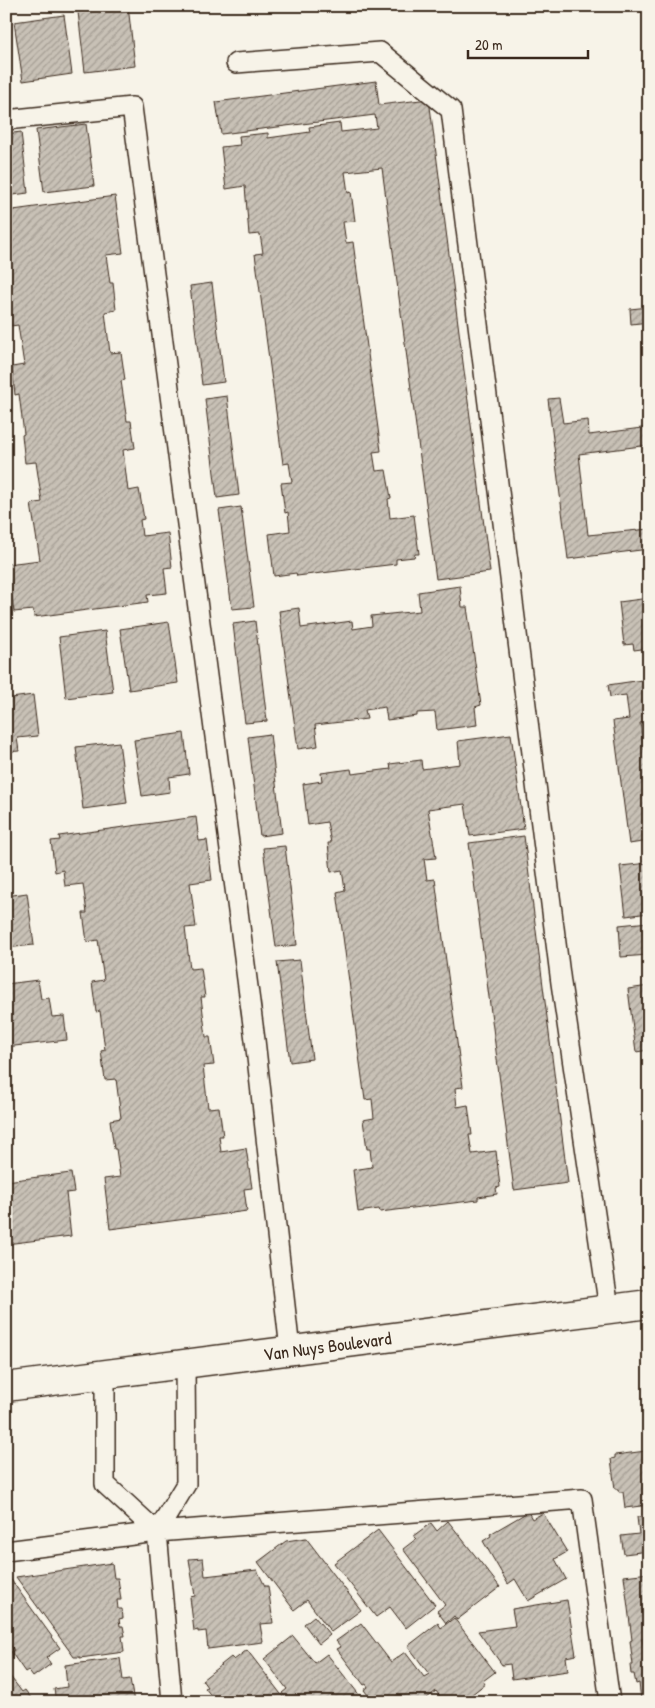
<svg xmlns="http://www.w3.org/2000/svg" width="655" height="1708" viewBox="0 0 655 1708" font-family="'Patrick Hand',sans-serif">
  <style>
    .building { fill: url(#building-hatch); stroke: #3b2a1e }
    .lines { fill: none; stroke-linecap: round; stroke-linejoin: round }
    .service-casing { stroke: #3b2a1e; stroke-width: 22 }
    .primary-casing { stroke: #3b2a1e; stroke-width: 31 }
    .service { stroke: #f7f3e8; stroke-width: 19 }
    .primary { stroke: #f7f3e8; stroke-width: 28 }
    .labels { text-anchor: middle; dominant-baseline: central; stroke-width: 4.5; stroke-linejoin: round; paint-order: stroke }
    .street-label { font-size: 18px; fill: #3b2a1e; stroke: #f7f3e8 }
  </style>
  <defs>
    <pattern id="building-hatch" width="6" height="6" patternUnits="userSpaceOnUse" patternTransform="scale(1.25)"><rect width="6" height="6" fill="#c8c1b6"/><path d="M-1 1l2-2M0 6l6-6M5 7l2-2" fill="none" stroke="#a49d93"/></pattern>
  </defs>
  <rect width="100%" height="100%" fill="#f7f3e8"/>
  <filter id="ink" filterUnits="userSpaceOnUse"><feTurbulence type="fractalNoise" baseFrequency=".02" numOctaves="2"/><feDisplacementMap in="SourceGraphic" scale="10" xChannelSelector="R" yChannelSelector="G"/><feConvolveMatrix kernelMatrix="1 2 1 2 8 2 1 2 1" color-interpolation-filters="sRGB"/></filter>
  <g filter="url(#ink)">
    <!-- building -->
    <path class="building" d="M121 6H128L135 66 85 72 78 12Z
      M64 15 72 74 23 81 14 22Z
      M6 50 10 82 6 83Z
      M376 81 379 105 429 99 490 572 436 579 382 168 345 172 348 193 351 192 355 221 343 222 346 243 353 242 381 451 373 452 376 471 386 470 391 498 388 499 390 518 414 515 419 554H415L414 557 396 559V564L297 576 296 573 274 576 269 534 290 531 288 512 285 513 281 483 292 482 289 463 283 464 255 254 263 253 260 234 249 235 245 186 226 189 221 147 240 145 239 136 268 133V138L310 132 309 127 340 123 341 132 377 128 375 115 221 134 216 102Z
      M86 124 94 186 44 192 36 130Z
      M21 132 28 193 6 196V134Z
      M115 196 123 253 106 255 110 283H113L116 310 105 312 110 353 121 352 125 380 121 381 127 421H131L135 448 123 450 128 491 139 489 144 519 140 520 142 536 168 533 172 567 164 568 167 593 147 595 148 602 34 617 33 610 14 612 7 564 40 560 31 504 42 502 36 462 25 463 22 435 24 434 19 394 15 395 12 367 24 365 18 325 11 326 6 291V211Z
      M212 283 224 382 202 385 190 286Z
      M649 307V322L631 324 630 309Z
      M227 396 239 495 217 498 205 399Z
      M559 398 563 423 588 420 589 435 649 427V445L579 454 588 535 649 529V549L568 559 548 399Z
      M241 507 254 607 232 609 219 510Z
      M460 586 462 607H467L481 705 475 707 477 725 437 730 435 712 417 713V716L387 720 385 707 365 710 367 719 315 725 318 746 298 749 279 611 299 608 301 628 352 621 353 629 372 626 371 616 420 611 418 592Z
      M649 598V648L634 650 633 644 624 645 619 602Z
      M255 621 267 721 245 723 233 624Z
      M169 622 178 683 129 690 120 629Z
      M105 631 113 692 66 698 59 637Z
      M649 679V721L640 723 644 750 649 749V841L629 844 613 721 629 719 626 695 610 697 608 685Z
      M10 689 11 698 33 695 38 736 17 738 19 751 6 752V690Z
      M184 733 189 774 169 777 170 792 142 796 134 740Z
      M270 734 282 833 260 836 248 737Z
      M511 734 524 829 470 836 465 804 428 809 436 858 424 859 427 880 435 879 463 1087 455 1088 457 1107 468 1105 472 1135H469L472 1154 496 1151 500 1187 496 1188 497 1194 478 1197V1200L380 1212 379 1209 358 1212 353 1170 372 1167 370 1149H367L363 1120 374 1118 372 1099 365 1100 337 892 345 890 342 870 331 872 328 843H331L327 822 308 825 303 784 322 781 321 773 351 769 352 774 391 769 390 764 421 760 422 769 460 764 458 741Z
      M119 742 127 803 83 809 76 747Z
      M196 817 199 841 207 840 212 880 190 883 196 927 185 928 190 969 201 968 205 997H201L206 1037H210L214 1065 203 1066 208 1108 219 1107 223 1136H219L221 1152 246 1148 252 1188 244 1189 247 1211 110 1229 104 1179 120 1177 116 1149H114L110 1120 121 1118 116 1079 105 1080 101 1051 105 1050 100 1011 96 1012 92 982 104 980 98 940 87 942 83 913H87L83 884 65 886 63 870 55 872 51 841 60 840 59 836Z
      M524 836 568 1183 514 1190 469 843Z
      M285 846 297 945 276 947 263 848Z
      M649 863V913L626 916 620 866Z
      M27 893 34 945 6 948V896Z
      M649 922V955L621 957 619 925Z
      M300 960 312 1059 290 1062 277 962Z
      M38 980 41 999 49 998 52 1017 64 1016 67 1040 6 1047V984Z
      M649 986V1050L636 1052 628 989Z
      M71 1173 74 1192 66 1193 71 1236 6 1244V1181Z
      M649 1439V1505L625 1508 623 1492H619L618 1489H615L611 1459 615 1458V1455L646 1451 645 1440Z
      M528 1512 532 1519 543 1513 567 1552 555 1559 566 1579 528 1601 515 1579 508 1584 483 1541 491 1536 490 1534Z
      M649 1516V1551L624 1554 621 1536 639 1534 637 1517Z
      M448 1521 500 1587 457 1620 454 1616 446 1623 437 1611 445 1605 403 1549 416 1539 413 1536 431 1523 437 1531Z
      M378 1530 435 1605 406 1628 390 1607 376 1617 334 1563Z
      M306 1538 361 1610 331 1632 307 1600 294 1610 258 1562 286 1541Z
      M203 1558 205 1576 257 1570 265 1586H268L273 1623 260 1624 263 1642 208 1649 206 1631 198 1632V1630L194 1631 190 1597 195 1596 189 1559Z
      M112 1563 114 1578H118L121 1600H117L118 1609H122L123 1618 119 1619 120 1626H123L125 1636H122L124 1652 80 1658V1657H74L16 1577Z
      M649 1573V1638L642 1639 643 1644 649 1643V1699L641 1700 639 1683 636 1684 634 1674H631L630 1665H633L630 1641 632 1640 624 1576Z
      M9 1577 60 1648 46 1658 51 1664 33 1677 28 1670 25 1672 11 1652 14 1650 8 1642 6 1644V1578Z
      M567 1600 576 1655 566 1657 568 1671 512 1679 510 1664 502 1665 478 1631 515 1626 512 1609Z
      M314 1616 330 1635 319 1644 304 1624Z
      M454 1618 495 1672 483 1681 485 1684 462 1702H444L436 1691 422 1702H379L376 1697 372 1700 364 1690 368 1687 366 1684 364 1685 337 1649 341 1647 336 1641 361 1623 391 1662 405 1652 424 1677 429 1674 408 1646 438 1623 441 1628Z
      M293 1636 315 1663 327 1654 361 1697 355 1702H289L282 1693 287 1689 264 1659Z
      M247 1650 287 1702H217L219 1701 216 1696 213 1698 205 1688 207 1687 202 1680 231 1657 234 1660Z
      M120 1658 123 1680 130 1679 134 1702H56L54 1689 67 1687 65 1665Z
      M6 1671 22 1692 25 1690 34 1702H6Z"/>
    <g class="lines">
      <defs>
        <path id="service" d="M236 63 380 52 451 110 561 983 609 1309
          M6 120 132 107 255 1040 290 1350
          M105 1374V1484L157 1532
          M6 1551 157 1532 582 1499 610 1702
          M172 1702 157 1532 186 1484 185 1364"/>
        <g id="primary">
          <path id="s1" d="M6 1387 649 1304"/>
        </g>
      </defs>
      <!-- service casing -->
      <use href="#service" class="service-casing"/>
      <!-- primary casing -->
      <use href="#primary" class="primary-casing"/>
      <!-- service -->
      <use href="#service" class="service"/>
      <!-- primary -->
      <use href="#primary" class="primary"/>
    </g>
  </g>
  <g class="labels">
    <!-- street labels -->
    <g class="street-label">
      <text stroke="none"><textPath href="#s1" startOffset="324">Van Nuys Boulevard</textPath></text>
    </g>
  </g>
  <!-- margin -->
  <rect width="655" height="1708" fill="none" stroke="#f7f3e8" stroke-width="25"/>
  <rect x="12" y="12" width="630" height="1683" fill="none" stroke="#3b2a1e" stroke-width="2" filter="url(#ink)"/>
  <!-- scale -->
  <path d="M468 50v8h120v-8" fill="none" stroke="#3b2a1e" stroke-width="2.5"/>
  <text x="475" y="50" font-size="15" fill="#3b2a1e" stroke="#f7f3e8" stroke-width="4" paint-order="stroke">20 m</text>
</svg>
